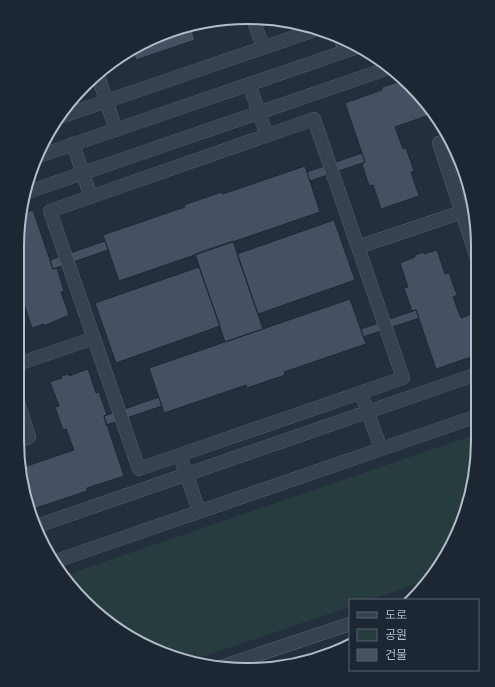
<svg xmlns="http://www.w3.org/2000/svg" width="495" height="687" viewBox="0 0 495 687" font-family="Rubik,'Noto Sans KR',sans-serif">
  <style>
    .green { fill: #263c3f }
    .building { fill: #455162; stroke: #1f2835 }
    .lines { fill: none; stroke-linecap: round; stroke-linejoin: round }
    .minor-casing { stroke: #565f6c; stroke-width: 14 }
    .minor { stroke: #38414e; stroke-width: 13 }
    .rim { fill: none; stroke: #b4bcc9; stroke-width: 2 }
  </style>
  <rect width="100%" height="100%" fill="#242f3e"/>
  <!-- green -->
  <path class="green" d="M477 434 478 454 454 542 423 582 369 600H350V607L192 660 146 646 96 613 63 576Z"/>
  <!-- building -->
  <path class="building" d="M191 27 195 40 136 60 133 53 174 29Z
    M401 81 421 96 432 114 395 127 403 149 406 148 414 171 411 172 419 196 381 209 373 185 369 186 362 164 365 162 345 103 382 90V87Z
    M362 153 365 162 310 181 307 172Z
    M305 166 320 212 119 281 103 235 185 207 184 205 222 192 223 194Z
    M33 210 53 269 57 268 64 291 61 292 69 315 44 326V324L32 328 24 304 20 306V303L21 214Z
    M334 220 355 280 258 314 237 254Z
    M105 241 108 250 53 269 50 260Z
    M233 241 263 329 225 342 195 254Z
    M437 250 445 274 449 273 457 295 453 297 461 318 477 312V357L474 358V356L436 369 416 310 412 311 404 288 408 287 400 263 415 257V255L424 252V254Z
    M199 267 220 326 116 363 95 303Z
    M350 299 366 344 284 372 285 375 247 388 246 385 164 413 149 368Z
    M416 310 419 318 363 337 361 329Z
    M88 369 96 393 99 392 107 415 104 416 124 476 87 488V491L30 510 25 499 21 468 74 450 66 429 63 430 55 407 59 406 50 382 62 378 61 376 69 374V376Z
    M159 397 162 406 106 425 104 416Z"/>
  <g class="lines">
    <defs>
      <path id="minor" d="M253 19 263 47
        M341 39 345 51
        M97 73 116 130
        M249 84 267 136
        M60 117 312 31
        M314 119 403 378 139 469 50 211Z
        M448 140 439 143 476 255
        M73 144 91 197
        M39 156 358 47
        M25 193 386 69
        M358 247 462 212
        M18 364 94 338
        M361 393 381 449
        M17 441 29 437 18 402
        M180 456 199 511
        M37 526 477 374
        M53 562 477 416
        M218 668 350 624"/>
    </defs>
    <!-- minor casing -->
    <use href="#minor" class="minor-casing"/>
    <!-- minor -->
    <use href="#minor" class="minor"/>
  </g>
  <!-- crop -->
  <path d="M0 0H495V687H0ZM247 24H248A223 223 0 0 1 471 247V440A223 223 0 0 1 248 663H247A223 223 0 0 1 24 440V247A223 223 0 0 1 247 24Z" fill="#1d2633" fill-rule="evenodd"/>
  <path class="rim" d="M247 24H248A223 223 0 0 1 471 247V440A223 223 0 0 1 248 663H247A223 223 0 0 1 24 440V247A223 223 0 0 1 247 24Z"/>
  <!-- legend -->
  <rect x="349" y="599" width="130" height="72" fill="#1d2633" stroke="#59626f"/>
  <rect x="357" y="612" width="20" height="6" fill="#38414e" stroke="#59626f"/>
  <text x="385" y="619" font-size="12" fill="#b4bcc9">도로</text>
  <rect x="357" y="629" width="20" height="12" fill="#263c3f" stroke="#59626f"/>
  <text x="385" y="639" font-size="12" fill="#b4bcc9">공원</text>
  <rect x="357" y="649" width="20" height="12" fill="#455162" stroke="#59626f"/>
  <text x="385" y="659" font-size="12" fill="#b4bcc9">건물</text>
</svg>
